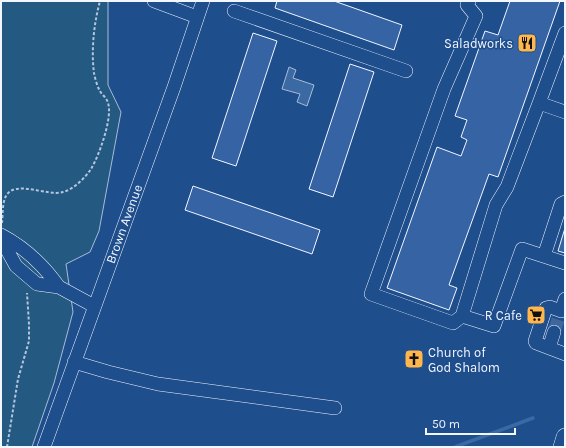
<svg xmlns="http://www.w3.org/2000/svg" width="566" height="448" viewBox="0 0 566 448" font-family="Karla,sans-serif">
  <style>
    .green { fill: #245a82; stroke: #a8bbd7 }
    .water { fill: #3b69a3; stroke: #a8bbd7 }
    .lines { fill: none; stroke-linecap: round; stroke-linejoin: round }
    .stream { stroke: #3b69a3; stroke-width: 3.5 }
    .building { fill: #3563a3; stroke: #f2f6ff }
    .minor-tunnel { stroke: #3f679d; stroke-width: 13; stroke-dasharray: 13 6; stroke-linecap: butt }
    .minor-casing { stroke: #f2f6ff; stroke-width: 14 }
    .major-casing { stroke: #f2f6ff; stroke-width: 18 }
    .path { stroke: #b3c4dc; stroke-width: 2; stroke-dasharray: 3 2; stroke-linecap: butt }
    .minor { stroke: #1f4e8c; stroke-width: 13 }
    .major { stroke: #1f4e8c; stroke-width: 17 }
    .labels { text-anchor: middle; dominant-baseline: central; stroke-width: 3; stroke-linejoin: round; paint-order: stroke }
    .poi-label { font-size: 13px; fill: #f2f6ff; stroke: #1f4e8c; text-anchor: end }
    .street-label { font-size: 13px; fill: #f2f6ff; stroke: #1f4e8c }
  </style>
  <rect width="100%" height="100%" fill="#1f4e8c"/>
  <!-- green -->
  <path class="green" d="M1 1H108V85L121 112 99 231 90 252 66 264 73 312 54 383 32 447H1Z"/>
  <!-- water -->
  <path class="water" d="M289 67 296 70 293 78 314 85 307 106 297 102 300 94 282 89Z"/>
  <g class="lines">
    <!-- stream -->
    <path class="stream" d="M455 447 533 418"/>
  </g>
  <!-- building -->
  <path class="building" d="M277 1H334L402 25 394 50 275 8Z
    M510 1H560L498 177 489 174 449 285 457 288 449 310 387 288 437 147 461 156 467 140 461 137 467 120 455 116 485 31 498 35Z
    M253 33 277 41 236 166 212 158Z
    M350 64 374 72 333 197 309 189Z
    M193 186 320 230 312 254 185 210Z
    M565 228V253L558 251Z"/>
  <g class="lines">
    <!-- minor-tunnel -->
    <path class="minor-tunnel" d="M554 332 561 311"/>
    <defs>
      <path id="minor" d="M154 1 197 17
        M234 11 406 71
        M565 33 539 103 565 112
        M539 103 507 187 496 205 462 316 494 326 522 249 565 263
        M1 235C24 247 44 266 59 287
        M1 239 16 266 37 284 59 287 94 306
        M544 256 561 204 565 202
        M565 299 561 311 550 307 546 308 535 341 536 343 565 354
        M462 316 453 323 371 294 444 89 476 16 467 5 469 1
        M549 348 554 332
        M74 362 108 372 158 384 335 408
        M44 447 174 87 203 1"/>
      <path id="major" d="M562 447 565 437"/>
    </defs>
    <!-- minor casing -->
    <use href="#minor" class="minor-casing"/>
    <!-- major casing -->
    <use href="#major" class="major-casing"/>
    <!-- path -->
    <path class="path" d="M2 223C3 215 2 203 6 196 15 179 48 197 63 192 74 189 85 178 91 169 99 156 113 117 108 103 107 98 102 95 100 91 97 86 95 78 94 73 91 50 94 23 100 1
      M7 447 18 379 29 341V324L27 293"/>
    <!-- minor -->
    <use href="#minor" class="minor"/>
    <!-- major -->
    <use href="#major" class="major"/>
  </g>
  <!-- icons -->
  <defs>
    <symbol id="restaurant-square" viewBox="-11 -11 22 22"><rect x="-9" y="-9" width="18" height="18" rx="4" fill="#ffb74d" stroke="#1f4e8c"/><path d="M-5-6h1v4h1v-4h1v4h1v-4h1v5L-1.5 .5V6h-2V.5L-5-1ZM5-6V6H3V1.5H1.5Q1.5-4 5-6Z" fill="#111"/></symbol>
    <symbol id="supermarket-square" viewBox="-11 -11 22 22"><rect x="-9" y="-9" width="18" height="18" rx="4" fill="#ffb74d" stroke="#1f4e8c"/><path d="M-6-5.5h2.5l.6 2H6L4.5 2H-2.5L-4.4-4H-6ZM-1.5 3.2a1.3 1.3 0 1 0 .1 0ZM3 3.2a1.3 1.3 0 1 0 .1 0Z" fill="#111"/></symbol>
    <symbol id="church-square" viewBox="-11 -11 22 22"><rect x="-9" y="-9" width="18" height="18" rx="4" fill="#ffb74d" stroke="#1f4e8c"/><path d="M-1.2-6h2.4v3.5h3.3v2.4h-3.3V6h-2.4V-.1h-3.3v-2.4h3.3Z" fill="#111"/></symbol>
  </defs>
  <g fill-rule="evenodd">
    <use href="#restaurant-square" x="516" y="32" width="22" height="22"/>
    <use href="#supermarket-square" x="525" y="304" width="22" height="22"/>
    <use href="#church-square" x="403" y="348" width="22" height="22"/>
  </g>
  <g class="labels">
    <!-- poi labels -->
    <g class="poi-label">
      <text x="513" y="43">Saladworks</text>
      <text x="522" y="315">R Cafe</text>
      <text x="428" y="352" text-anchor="start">Church of<tspan x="428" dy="15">God Shalom</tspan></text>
    </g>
    <!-- street labels -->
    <g class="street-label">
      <text transform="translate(124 224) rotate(-70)">Brown Avenue</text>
    </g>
  </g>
  <!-- border -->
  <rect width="566" height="448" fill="none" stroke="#f2f6ff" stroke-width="4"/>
  <!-- scale -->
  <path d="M426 428v6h89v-6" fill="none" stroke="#f2f6ff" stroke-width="2"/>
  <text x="432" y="428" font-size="12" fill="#f2f6ff" stroke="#1f4e8c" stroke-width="3" paint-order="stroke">50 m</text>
</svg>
